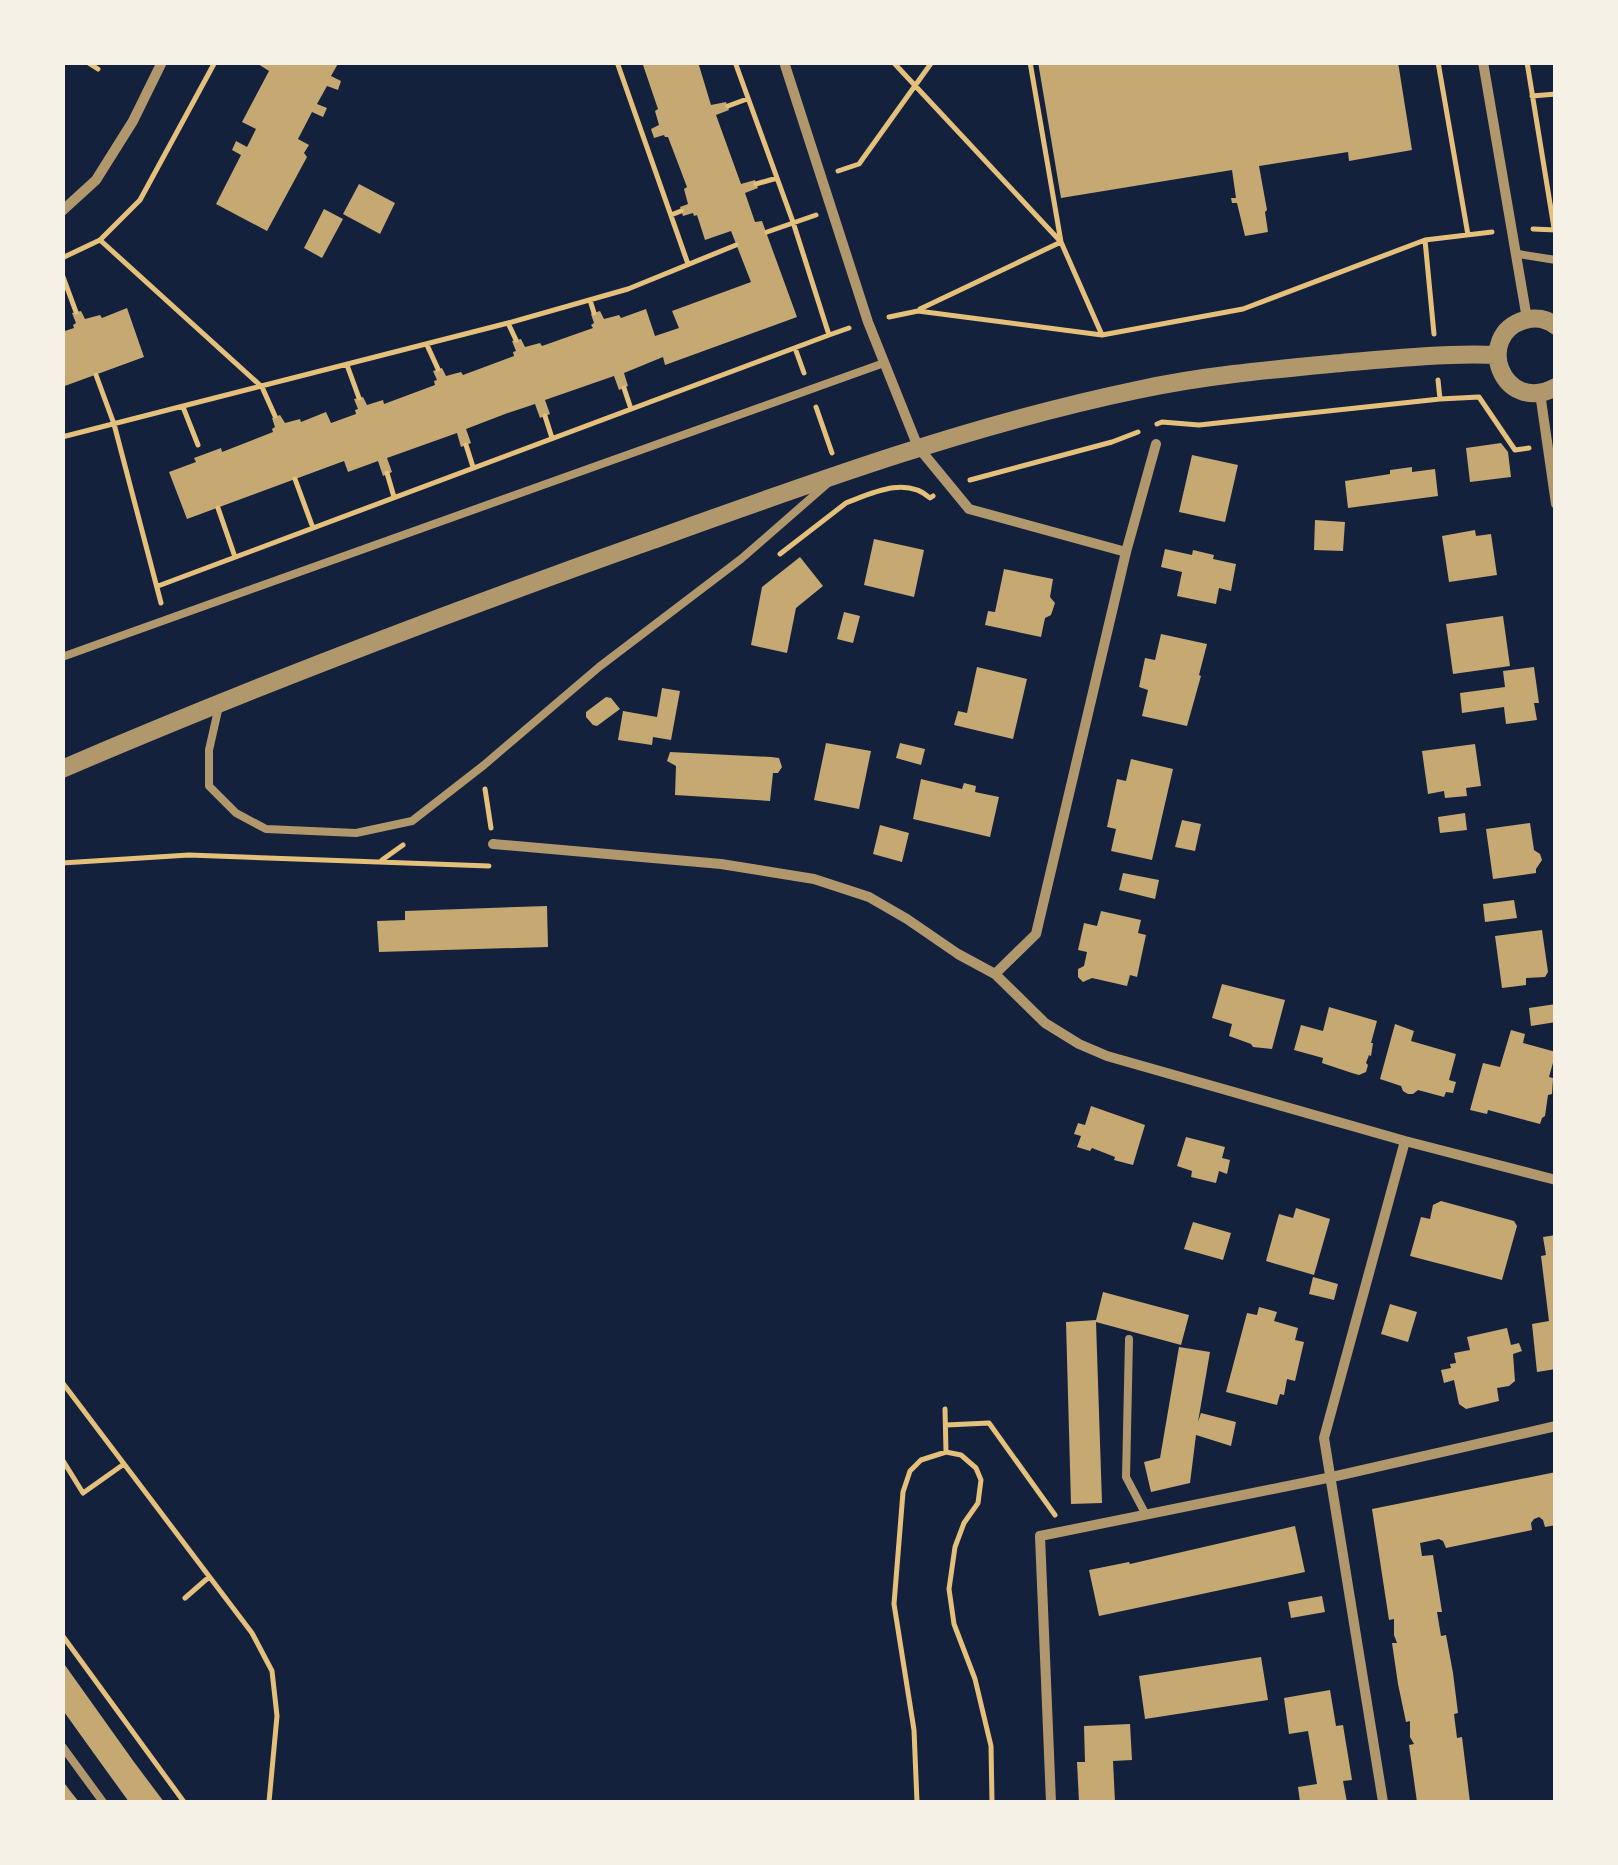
<svg xmlns="http://www.w3.org/2000/svg" width="1618" height="1865" viewBox="0 0 1618 1865" font-family="'PT Sans',sans-serif">
  <style>
    .building { fill: #c6a872 }
    .lines { fill: none; stroke-linecap: round; stroke-linejoin: round }
    .path { stroke: #e5c07b; stroke-width: 5 }
    .service { stroke: #b1986c; stroke-width: 8 }
    .minor { stroke: #b1986c; stroke-width: 10 }
    .tertiary { stroke: #b1986c; stroke-width: 18 }
  </style>
  <rect width="100%" height="100%" fill="#14213d"/>
  <!-- building -->
  <path class="building" d="M255 62H339L331 76 341 81 338 90 327 86 317 104 327 108 323 117 312 112 298 139 309 145 304 153 307 157 267 231 216 204 241 155 232 150 236 141 247 147 256 129 242 122 269 71Z
    M642 62H698L711 105 726 102 729 110 716 115 741 184 755 180 756 184 758 188 745 193 755 222 762 221 797 317 665 365 663 357 624 373 628 386 619 390 614 376 545 400 550 414 540 418 535 404 505 414 466 429 471 443 461 447 457 433 387 458 392 472 383 476 378 461 348 472 344 461 187 519 169 472 196 462 194 458 221 448 222 452 273 432 272 429 275 427 272 418 280 415 285 423 300 419 301 422 326 412 331 423 356 414 355 410 358 409 354 399 363 397 367 405 383 400 384 404 435 385 434 381 437 380 433 371 442 368 446 376 461 372 463 375 514 356 513 352 516 351 512 341 521 339 525 347 540 343 542 346 593 328 591 325 594 323 591 314 600 311 604 319 619 315 621 318 646 309 655 336 679 328 672 311 751 282 731 231 705 240 697 215 694 216 693 213 683 216 680 207 688 204 684 189 687 187 668 137H665L664 135 654 138 651 129 659 125 655 111 658 109Z
    M1038 62H1398L1412 150 1349 161 1348 152 1259 166 1267 210 1265 212 1268 232 1245 236 1237 203H1232L1231 198H1236L1232 170 1061 198Z
    M359 184 395 203 380 234 343 214Z
    M324 209 343 219 322 258 304 248Z
    M127 308 144 357 62 387V332L74 328 73 325 76 323 72 313 81 311 85 319 100 315 102 318Z
    M1501 443 1508 452 1511 477 1470 482 1466 448Z
    M1192 455 1238 465 1225 522 1179 512Z
    M1412 467V472L1435 469 1438 496 1348 508 1345 481 1390 474V470Z
    M1315 520 1345 522 1343 551 1314 550Z
    M1475 530 1476 536 1491 534 1497 575 1449 582 1442 536Z
    M874 539 924 550 914 597 864 585Z
    M1165 549 1192 555 1193 550 1214 555 1213 559 1236 564 1231 591 1219 588 1216 604 1177 596 1182 572 1161 567Z
    M800 557 823 586 796 608 787 653 751 645 762 587Z
    M1004 569 1053 579 1050 597 1055 603 1051 615 1045 618 1041 637 985 625 988 611 995 612Z
    M844 612 860 616 853 643 837 639Z
    M1503 616 1510 666 1453 674 1446 624Z
    M1161 634 1207 644 1199 675 1201 676 1187 726 1142 716 1148 690 1139 687 1145 658 1155 660Z
    M977 667 1027 679 1013 739 954 725 958 711 967 713Z
    M1534 667 1539 703H1534L1537 720 1506 724 1504 707 1462 713 1460 693 1505 687 1503 671Z
    M662 688 680 691 671 740 653 737 652 745 618 740 623 711 657 717Z
    M606 697 611 698 620 709 597 726 593 725 586 717V712Z
    M826 743 871 751 859 809 814 800Z
    M900 743 925 749 921 765 896 758Z
    M1475 744 1481 786 1466 788 1467 796 1445 798 1444 791 1428 794 1422 751Z
    M670 752 771 757 779 758 782 767 778 773H773L770 801 675 795 676 766 667 761Z
    M1131 759 1173 769 1152 860 1111 851 1116 829 1107 827 1117 779 1126 781Z
    M921 779 962 789 964 783 976 786 975 792 999 797 990 837 913 819Z
    M1465 813 1467 830 1440 833 1438 817Z
    M1182 820 1201 824 1195 851 1175 847Z
    M1530 823 1534 850 1540 854 1542 860 1536 869V873L1493 879 1486 829Z
    M880 825 909 833 902 862 873 854Z
    M1123 873 1159 880 1155 899 1119 890Z
    M1514 900 1517 918 1485 922 1483 904Z
    M547 906 548 947 379 952 377 921 405 920V911Z
    M1101 911 1141 920 1138 933 1146 935 1137 977 1130 975 1127 986 1092 978 1083 982 1078 977V969L1084 966 1087 952 1078 950 1084 923 1097 926Z
    M1542 930 1548 972 1545 977 1526 978V985L1502 988 1495 936Z
    M1222 984 1285 1000 1272 1049 1253 1047 1251 1044 1229 1036 1232 1024 1212 1018Z
    M1556 1004V1022L1531 1026 1529 1008Z
    M1329 1007 1377 1021 1371 1043H1373L1371 1056 1369 1055 1366 1063 1368 1065 1366 1072 1359 1075 1352 1073 1322 1063 1323 1058 1294 1050 1301 1025 1323 1031Z
    M1395 1024 1414 1031 1411 1041 1456 1054 1449 1080 1456 1082 1453 1093 1446 1092 1444 1097 1418 1090 1413 1094H1408L1403 1091 1401 1086 1380 1079Z
    M1511 1030 1525 1034 1523 1043 1556 1052 1549 1077 1553 1078 1552 1094 1548 1095 1545 1116 1542 1118 1540 1124 1488 1110 1487 1114 1470 1110 1483 1063 1500 1067Z
    M1091 1106 1145 1125 1133 1165 1114 1160 1115 1157 1092 1148 1090 1151 1077 1147 1081 1136 1074 1134 1078 1123 1085 1125Z
    M1186 1137 1225 1147 1222 1158 1230 1160 1227 1174 1219 1171 1216 1183 1191 1177 1192 1171 1177 1166Z
    M1441 1201 1514 1221 1517 1226 1502 1280 1410 1256 1421 1217 1430 1219 1433 1205Z
    M1296 1208 1330 1219 1314 1275 1266 1261 1279 1214 1293 1218Z
    M1193 1222 1231 1233 1223 1260 1184 1249Z
    M1556 1235V1369L1537 1372 1532 1324 1549 1321 1541 1256 1546 1255 1543 1237Z
    M1313 1277 1338 1284 1334 1300 1309 1294Z
    M1103 1292 1189 1315 1181 1345 1096 1322 1102 1503 1071 1504 1066 1322 1096 1320Z
    M1390 1304 1417 1312 1408 1342 1381 1334Z
    M1259 1307 1277 1312 1274 1321 1298 1328 1295 1340 1304 1342 1295 1381 1287 1379 1284 1395 1280 1394 1277 1405 1226 1392 1247 1313 1257 1315Z
    M1507 1328 1511 1345 1519 1343 1522 1351 1513 1354 1515 1381 1509 1386 1497 1388 1499 1401 1466 1409 1459 1404 1454 1380 1444 1383 1441 1370 1451 1368 1450 1364 1456 1363 1454 1353 1470 1350 1467 1337Z
    M1179 1347 1210 1352 1198 1422 1201 1413 1236 1422 1231 1446 1196 1435 1190 1483 1151 1492 1144 1462 1160 1458Z
    M1556 1472V1525L1545 1527 1543 1520 1539 1517 1534 1519 1531 1523 1532 1530 1446 1548 1443 1541 1439 1539 1420 1543 1422 1556 1433 1555 1442 1612H1437L1441 1636 1446 1635 1453 1673 1458 1713 1454 1714 1457 1738 1462 1737 1470 1802H1417L1409 1745 1414 1744 1410 1737V1721L1406 1722 1398 1684 1392 1643H1397L1394 1635V1619L1389 1620 1372 1509Z
    M1295 1526 1305 1572 1099 1616 1089 1570 1129 1562 1130 1564Z
    M1322 1596 1325 1612 1291 1618 1288 1602Z
    M1261 1657 1268 1700 1145 1719 1139 1676Z
    M62 1661 134 1762 164 1802H129L95 1755 62 1709Z
    M1330 1690 1336 1726 1343 1725 1352 1780 1343 1781 1347 1802H1300L1298 1787 1317 1784 1308 1731 1289 1734 1284 1698Z
    M1130 1724 1132 1760 1113 1761 1115 1802H1079L1077 1762H1085L1084 1726Z
    M62 1780 71 1792 79 1802H62Z"/>
  <g class="lines">
    <!-- path -->
    <path class="path" d="M87 62 98 69
      M617 62 688 264
      M893 62 1061 242 1102 335
      M1438 62 1468 235
      M1527 62 1554 228
      M1532 96 1556 94
      M728 106 747 99
      M838 171 859 164 932 62
      M756 184 777 178
      M671 215 681 211
      M1533 229 1556 230
      M767 232 816 215
      M100 240 262 387 275 416
      M1425 240 1492 232
      M62 258 100 240 140 200 215 62
      M62 274 76 312
      M590 300 594 313
      M920 309 1061 242 1030 62
      M889 317 918 311 1102 335 1243 309 1425 240 1434 334
      M508 323 516 340
      M829 335 849 328
      M427 345 438 369
      M795 348 804 373
      M347 365 359 398
      M96 375 114 424 161 603
      M624 388 631 409
      M1440 399 1479 397 1515 450 1529 448
      M183 407 198 445
      M816 407 832 453
      M545 416 552 438
      M1157 424 1162 422 1199 425 1440 399 1438 380
      M62 437 508 323 628 289 736 245
      M466 445 473 467
      M387 473 394 497
      M295 479 313 528
      M970 480 1112 442 1138 432
      M846 503C872 493 906 476 930 498L933 496
      M218 508 235 557
      M780 554 846 503
      M158 586 829 335 793 222 735 62
      M485 789 491 828
      M382 860 403 845
      M62 863 189 855 489 866
      M62 1382 252 1633 272 1671 277 1716 269 1802
      M945 1409 946 1452
      M946 1425 989 1423 1055 1515
      M62 1459 83 1493 124 1464
      M185 1598 209 1577
      M62 1635 184 1802
      M917 1802 914 1730 894 1604 903 1492 910 1471 921 1460 946 1452 961 1455 976 1468 981 1480 978 1503 964 1523 955 1547 949 1589 954 1624 975 1679 991 1746 992 1802"/>
    <!-- service -->
    <path class="service" d="M1518 254 1556 260
      M62 657 884 363
      M219 706 209 750V786L236 813 266 829 356 833 412 821 484 765 599 667 741 559 827 484
      M1129 1339 1126 1477 1146 1515
      M62 1746 103 1802"/>
    <!-- minor -->
    <path class="minor" d="M784 62 868 322 918 447 969 509 1126 552 1036 934 995 974
      M1483 62 1527 319
      M62 211 96 180 133 121 162 62
      M1540 393 1556 504
      M1126 552 1156 444
      M493 844 721 864 814 879 869 897 907 919 958 954 995 974 1045 1023 1079 1044 1107 1056 1405 1141 1556 1180
      M1051 1802 1040 1536 1332 1477 1556 1426
      M1383 1802 1324 1438 1405 1141"/>
    <!-- tertiary -->
    <path class="tertiary" d="M1556 326C1547 319 1536 317 1525 320 1473 335 1502 416 1556 387
      M62 769C255 686 450 612 647 542 808 484 969 425 1137 390 1201 376 1266 370 1331 364 1387 359 1441 353 1497 355"/>
  </g>
  <!-- border -->
  <rect width="1618" height="1865" fill="none" stroke="#f6f1e7" stroke-width="130"/>
</svg>
